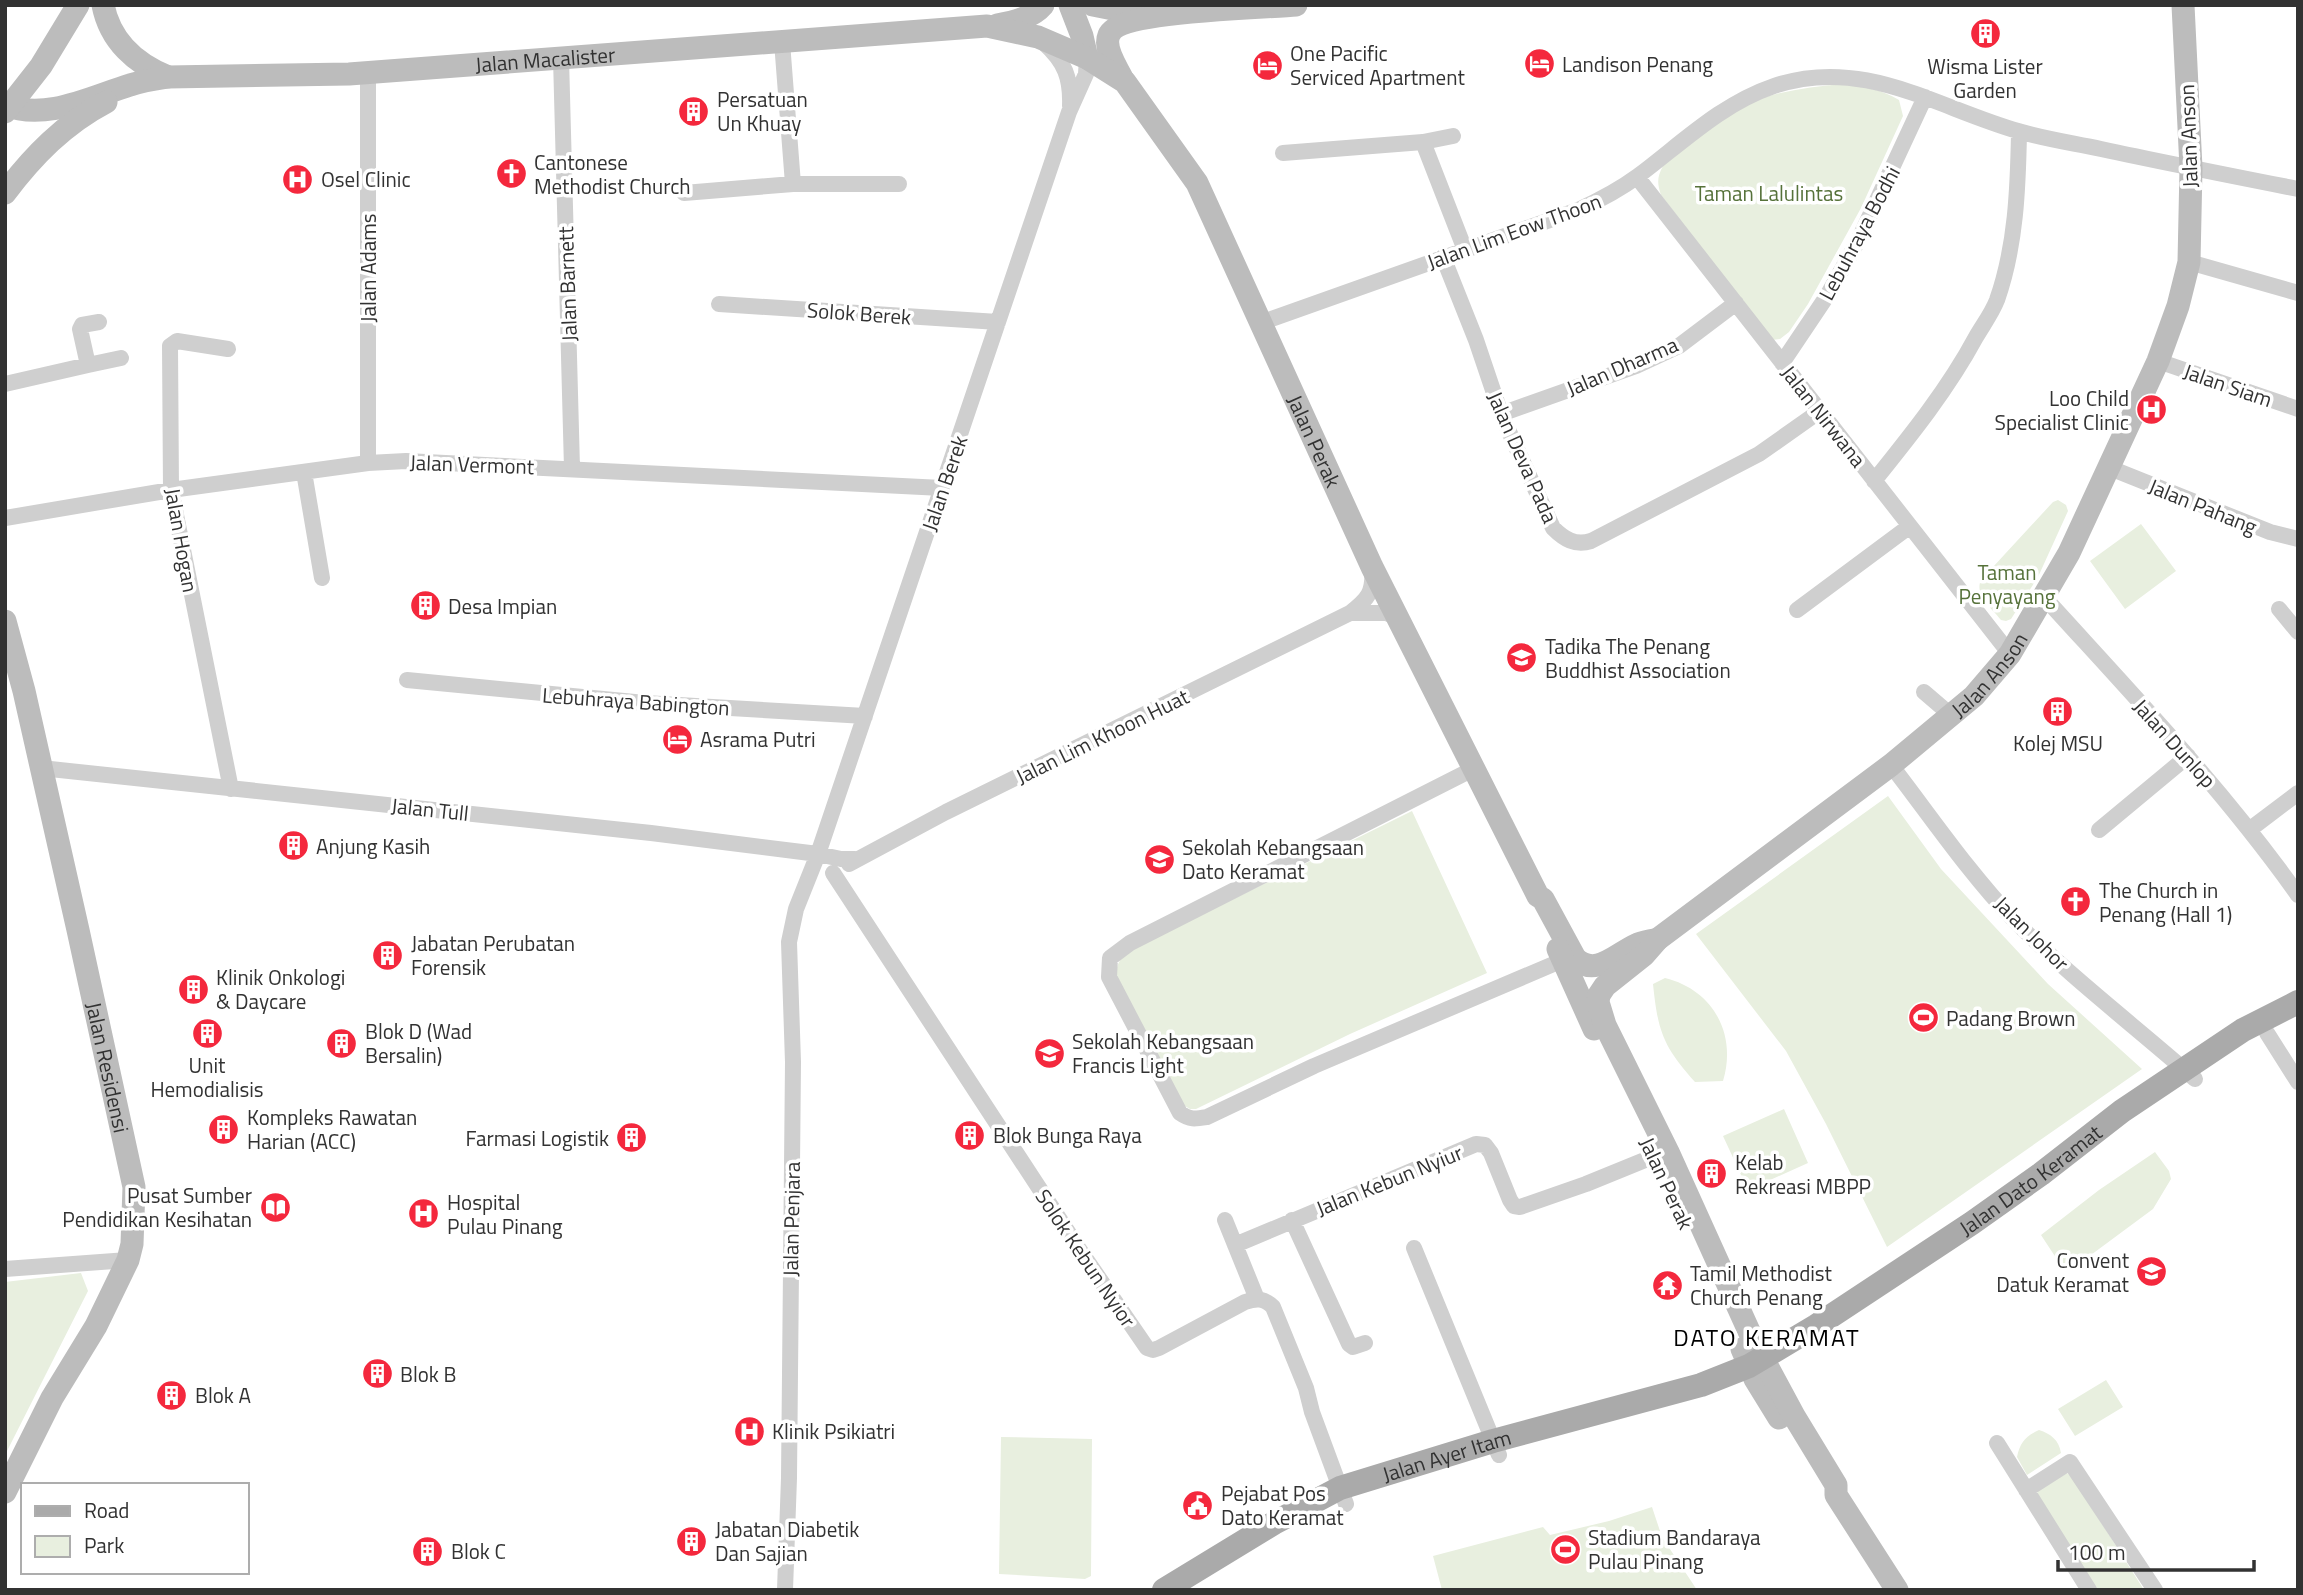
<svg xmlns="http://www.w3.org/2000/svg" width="2303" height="1595" viewBox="0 0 2303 1595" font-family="'Titillium Web',sans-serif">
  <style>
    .green { fill: #e8efdf }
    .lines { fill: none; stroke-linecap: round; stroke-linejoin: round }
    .minor { stroke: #cfcfcf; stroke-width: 16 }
    .secondary { stroke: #bcbcbc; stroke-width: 23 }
    .primary { stroke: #aaa; stroke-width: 24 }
    .labels { text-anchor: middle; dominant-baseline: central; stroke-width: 7; stroke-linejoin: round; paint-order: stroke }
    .poi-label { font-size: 21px; fill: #323232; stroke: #fff; text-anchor: start }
    .street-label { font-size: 21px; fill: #323232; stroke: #fff }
    .park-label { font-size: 21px; fill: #56723a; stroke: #fff }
    .quarter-label { font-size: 24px; letter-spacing: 2px; fill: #000; stroke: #fff }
  </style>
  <rect width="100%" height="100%" fill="#fff"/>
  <!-- green -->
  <path class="green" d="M1843 84C1861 86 1883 90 1899 100L1903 116 1861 208 1808 304 1789 332 1780 339 1772 340 1661 195C1657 183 1657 177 1663 166 1689 145 1716 118 1746 104 1777 91 1810 87 1843 84Z
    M2058 500 2066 505 2068 511 2038 577 2011 619 2006 621 2001 620C1992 608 1974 595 1981 580L2053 502Z
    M2141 524 2176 571 2125 609 2090 561Z
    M1888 796 1941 869 2048 984 2142 1069 1887 1247 1826 1124 1786 1051 1696 934Z
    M1412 811 1487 973 1350 1034 1196 1109H1190L1183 1105 1116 978C1116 965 1119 960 1128 951Z
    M1665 978C1714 990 1737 1035 1723 1081L1695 1082C1663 1046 1658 1032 1653 984Z
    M1784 1109 1808 1163 1748 1190 1723 1136Z
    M2155 1152 2169 1171 2171 1179 2153 1209 2076 1266 2068 1268 2060 1264 2041 1235 2099 1190Z
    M81 1273 88 1291 5 1455V1282Z
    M2106 1380 2123 1407 2075 1436 2058 1409Z
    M2039 1430C2051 1434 2059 1440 2061 1453L2027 1475 2017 1457C2020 1442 2026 1436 2039 1430Z
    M1001 1437 1092 1439 1091 1576 1085 1579 999 1574Z
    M2067 1473 2073 1478 2144 1590H2097L2038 1496 2037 1491Z
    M1652 1507 1662 1537 1697 1590H1442L1433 1556 1543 1527 1550 1535 1609 1521Z"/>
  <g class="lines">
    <!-- minor -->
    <path class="minor" d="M782 42 793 184
      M1044 43C1065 62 1071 78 1070 106
      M561 58 572 468
      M368 73V463
      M1423 142 1465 250
      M1283 153 1423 142 1453 136
      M1637 177 2010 654
      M684 193 793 184H899
      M1443 257 1476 340 1501 414 1553 528C1564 539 1575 546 1591 541L1759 454 1820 411
      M2189 262 2298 293
      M719 304 998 322
      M1260 323 1578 210C1600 200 1619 190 1638 176 1682 143 1721 104 1774 86 1863 56 1935 107 2018 131 2045 139 2073 143 2101 149 2166 163 2232 176 2298 189
      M228 349 177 341 170 346 171 490 231 789
      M2158 361 2298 409
      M1782 363 1827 296 1858 241 1925 97
      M88 365 121 358
      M5 384 88 365 80 329 82 325 99 322
      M1501 414 1636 366 1679 346 1736 303
      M2110 468 2270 532 2298 539
      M304 472 322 578
      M1874 481C1911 435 1948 389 1976 337 1983 325 1992 313 1997 300 2016 246 2018 188 2019 132
      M5 518 171 490 368 463 406 461 942 488
      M2044 597C2132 694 2222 788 2298 895
      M2279 609 2298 632
      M1797 610 1910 526
      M1350 613H1386L1397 617
      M407 680 645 703 865 716
      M1924 692 1952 716
      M1891 765C1931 817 1969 873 2014 920 2070 977 2135 1026 2195 1079
      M41 768 651 833 818 854 841 859H855
      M1473 769 1130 943 1110 958 1109 977 1180 1113C1190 1120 1195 1119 1207 1117L1314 1066 1563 960
      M2099 830 2188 756
      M2249 830 2298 793
      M849 864 946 812 1350 613C1368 599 1374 592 1372 569
      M833 873 1079 1249 1147 1348 1153 1350 1159 1348 1245 1302C1257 1298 1264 1298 1273 1307L1306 1388 1312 1412 1346 1504
      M2267 1033 2298 1082
      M1225 1220 1257 1299
      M1292 1220 1349 1344 1353 1347 1365 1343
      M1235 1245 1476 1144 1485 1145 1491 1153 1510 1200 1514 1206 1520 1207 1586 1184 1667 1151
      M1414 1248 1499 1455
      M5 1269 128 1260
      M1997 1443 2089 1590
      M2026 1490 2070 1462 2155 1590
      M785 1590 789 1478 793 1062 789 942 796 909 818 854 1069 112 1086 74 1087 58"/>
    <!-- secondary -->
    <g class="secondary">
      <path d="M103 5C110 41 136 64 168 77"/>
      <path d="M1070 5 1082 36 1087 58"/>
      <path d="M1093 5 1143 15"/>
      <path d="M997 25C1013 22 1032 18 1043 5"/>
      <path d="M1123 80C1117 67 1103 49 1109 35 1119 10 1265 8 1296 5"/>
      <path id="s1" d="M5 105C46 121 91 97 130 85 142 81 155 79 168 77L349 74 987 26 1038 37 1087 58 1125 82 1197 183 1372 567 1538 896 1543 899 1575 958C1595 978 1616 954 1636 945 1642 942 1651 941 1658 939"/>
      <path d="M5 112 41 66 78 5"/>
      <path d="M5 193C33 156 64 124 106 102"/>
      <path id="s2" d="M5 621 24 691 78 930 134 1187 132 1244 128 1260 96 1326 52 1398 5 1492"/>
      <path d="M1558 949 1594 1029"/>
      <path d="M1742 1349 1755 1379 1779 1418"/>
      <path id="s3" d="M1897 1590 1836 1495V1485L1794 1416 1753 1340 1668 1152 1605 1025 1598 1002 1599 995 1605 986 1644 955 1658 939 1891 765 1974 696 2010 654 2069 553 2158 361 2178 306 2189 262 2191 168 2183 5"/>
    </g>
    <!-- primary -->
    <path class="primary" id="s4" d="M1164 1590 1274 1523 1340 1488 1493 1441 1701 1385 1749 1366 1816 1326 1972 1223 2041 1174 2122 1111 2243 1030 2298 1002"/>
  </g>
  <!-- icons -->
  <defs>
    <symbol id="building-disc" viewBox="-11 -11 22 22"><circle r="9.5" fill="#f4283d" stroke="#fff"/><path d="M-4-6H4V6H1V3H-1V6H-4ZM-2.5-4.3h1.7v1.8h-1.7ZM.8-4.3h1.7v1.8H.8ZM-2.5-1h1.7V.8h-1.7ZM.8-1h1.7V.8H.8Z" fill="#fff"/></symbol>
    <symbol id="hotel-disc" viewBox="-11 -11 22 22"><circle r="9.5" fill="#f4283d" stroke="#fff"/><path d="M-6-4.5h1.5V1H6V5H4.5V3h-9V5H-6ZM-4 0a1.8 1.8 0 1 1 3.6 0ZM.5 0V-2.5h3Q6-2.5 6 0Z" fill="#fff"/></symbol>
    <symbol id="church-disc" viewBox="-11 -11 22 22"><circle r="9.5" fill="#f4283d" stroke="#fff"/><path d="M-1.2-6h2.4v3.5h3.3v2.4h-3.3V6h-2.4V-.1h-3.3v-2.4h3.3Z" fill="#fff"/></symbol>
    <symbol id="hospital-disc" viewBox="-11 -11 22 22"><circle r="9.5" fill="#f4283d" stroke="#fff"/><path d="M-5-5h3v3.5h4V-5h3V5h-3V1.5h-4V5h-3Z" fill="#fff"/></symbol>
    <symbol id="school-disc" viewBox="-11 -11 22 22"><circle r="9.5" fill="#f4283d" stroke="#fff"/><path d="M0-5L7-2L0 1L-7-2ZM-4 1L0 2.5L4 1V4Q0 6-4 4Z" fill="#fff"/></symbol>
    <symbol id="stadium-disc" viewBox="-11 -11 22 22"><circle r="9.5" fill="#f4283d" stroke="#fff"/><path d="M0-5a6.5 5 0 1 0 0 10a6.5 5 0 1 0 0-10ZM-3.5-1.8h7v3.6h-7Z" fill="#fff"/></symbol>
    <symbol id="library-disc" viewBox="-11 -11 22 22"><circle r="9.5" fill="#f4283d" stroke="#fff"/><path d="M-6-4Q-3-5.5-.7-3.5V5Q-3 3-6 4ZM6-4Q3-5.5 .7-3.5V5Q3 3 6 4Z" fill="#fff"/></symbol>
    <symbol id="temple-disc" viewBox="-11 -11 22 22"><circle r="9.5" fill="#f4283d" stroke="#fff"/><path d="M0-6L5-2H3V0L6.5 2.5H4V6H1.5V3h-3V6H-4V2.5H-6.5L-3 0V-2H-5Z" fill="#fff"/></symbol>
    <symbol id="civic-disc" viewBox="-11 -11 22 22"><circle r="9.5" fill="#f4283d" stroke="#fff"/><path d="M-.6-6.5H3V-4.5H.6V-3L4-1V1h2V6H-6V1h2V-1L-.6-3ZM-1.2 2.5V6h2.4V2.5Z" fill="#fff"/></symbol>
  </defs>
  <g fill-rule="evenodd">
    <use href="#building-disc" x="1968" y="16" width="35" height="35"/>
    <use href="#hotel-disc" x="1522" y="46" width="35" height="35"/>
    <use href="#hotel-disc" x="1250" y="48" width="35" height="35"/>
    <use href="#building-disc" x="676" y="94" width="35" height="35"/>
    <use href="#church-disc" x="494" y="156" width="35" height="35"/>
    <use href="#hospital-disc" x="280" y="162" width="35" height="35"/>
    <use href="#hospital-disc" x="2134" y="392" width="35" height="35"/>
    <use href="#building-disc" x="408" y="588" width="35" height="35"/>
    <use href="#school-disc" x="1504" y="640" width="35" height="35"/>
    <use href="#building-disc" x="2040" y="694" width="35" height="35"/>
    <use href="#hotel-disc" x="660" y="722" width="35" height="35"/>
    <use href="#building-disc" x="276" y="828" width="35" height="35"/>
    <use href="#school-disc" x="1142" y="842" width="35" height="35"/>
    <use href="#church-disc" x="2058" y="884" width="35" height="35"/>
    <use href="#building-disc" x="370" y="938" width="35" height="35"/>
    <use href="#building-disc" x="176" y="972" width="35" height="35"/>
    <use href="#stadium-disc" x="1906" y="1000" width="35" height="35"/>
    <use href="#building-disc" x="190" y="1016" width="35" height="35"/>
    <use href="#building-disc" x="324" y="1026" width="35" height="35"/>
    <use href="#school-disc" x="1032" y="1036" width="35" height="35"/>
    <use href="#building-disc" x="206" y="1112" width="35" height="35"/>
    <use href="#building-disc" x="952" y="1118" width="35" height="35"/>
    <use href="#building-disc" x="614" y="1120" width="35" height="35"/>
    <use href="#building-disc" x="1694" y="1156" width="35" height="35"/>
    <use href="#library-disc" x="258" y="1190" width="35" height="35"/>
    <use href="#hospital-disc" x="406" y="1196" width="35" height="35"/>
    <use href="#school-disc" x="2134" y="1254" width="35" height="35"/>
    <use href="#temple-disc" x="1650" y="1268" width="35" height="35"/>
    <use href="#building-disc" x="360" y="1356" width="35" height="35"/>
    <use href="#building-disc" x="154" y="1378" width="35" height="35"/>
    <use href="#hospital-disc" x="732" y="1414" width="35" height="35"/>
    <use href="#civic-disc" x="1180" y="1488" width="35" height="35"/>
    <use href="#building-disc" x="674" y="1524" width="35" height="35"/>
    <use href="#stadium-disc" x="1548" y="1532" width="35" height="35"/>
    <use href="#building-disc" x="410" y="1534" width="35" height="35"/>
  </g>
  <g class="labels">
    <!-- poi labels -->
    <g class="poi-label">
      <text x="1290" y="53">One Pacific<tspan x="1290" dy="24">Serviced Apartment</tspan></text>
      <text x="1562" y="64">Landison Penang</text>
      <text x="1985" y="66" text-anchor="middle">Wisma Lister<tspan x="1985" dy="24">Garden</tspan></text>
      <text x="717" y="99">Persatuan<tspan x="717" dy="24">Un Khuay</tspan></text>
      <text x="534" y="162">Cantonese<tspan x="534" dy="24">Methodist Church</tspan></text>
      <text x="321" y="179">Osel Clinic</text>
      <text x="2129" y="398" text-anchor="end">Loo Child<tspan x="2129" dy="24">Specialist Clinic</tspan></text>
      <text x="448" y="606">Desa Impian</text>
      <text x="1545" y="646">Tadika The Penang<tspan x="1545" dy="24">Buddhist Association</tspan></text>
      <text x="700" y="739">Asrama Putri</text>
      <text x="2058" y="743" text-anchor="middle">Kolej MSU</text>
      <text x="316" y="846">Anjung Kasih</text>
      <text x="1182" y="847">Sekolah Kebangsaan<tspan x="1182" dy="24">Dato Keramat</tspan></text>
      <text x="2099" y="890">The Church in<tspan x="2099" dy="24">Penang (Hall 1)</tspan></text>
      <text x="411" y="943">Jabatan Perubatan<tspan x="411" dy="24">Forensik</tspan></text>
      <text x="216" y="977">Klinik Onkologi<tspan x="216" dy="24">&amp; Daycare</tspan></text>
      <text x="1946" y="1018">Padang Brown</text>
      <text x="365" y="1031">Blok D (Wad<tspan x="365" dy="24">Bersalin)</tspan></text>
      <text x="1072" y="1041">Sekolah Kebangsaan<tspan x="1072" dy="24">Francis Light</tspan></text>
      <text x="207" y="1065" text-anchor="middle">Unit<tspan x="207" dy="24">Hemodialisis</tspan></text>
      <text x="247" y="1117">Kompleks Rawatan<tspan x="247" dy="24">Harian (ACC)</tspan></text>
      <text x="993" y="1135">Blok Bunga Raya</text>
      <text x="609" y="1138" text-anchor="end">Farmasi Logistik</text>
      <text x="1735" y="1162">Kelab<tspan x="1735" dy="24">Rekreasi MBPP</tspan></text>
      <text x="252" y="1195" text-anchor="end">Pusat Sumber<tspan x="252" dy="24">Pendidikan Kesihatan</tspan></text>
      <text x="447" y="1202">Hospital<tspan x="447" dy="24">Pulau Pinang</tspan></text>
      <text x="2129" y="1260" text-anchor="end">Convent<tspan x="2129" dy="24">Datuk Keramat</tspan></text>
      <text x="1690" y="1273">Tamil Methodist<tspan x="1690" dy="24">Church Penang</tspan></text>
      <text x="400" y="1374">Blok B</text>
      <text x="195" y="1395">Blok A</text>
      <text x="772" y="1431">Klinik Psikiatri</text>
      <text x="1221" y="1493">Pejabat Pos<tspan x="1221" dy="24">Dato Keramat</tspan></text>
      <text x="715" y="1529">Jabatan Diabetik<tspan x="715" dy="24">Dan Sajian</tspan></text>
      <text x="1588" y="1537">Stadium Bandaraya<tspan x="1588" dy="24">Pulau Pinang</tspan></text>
      <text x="451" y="1551">Blok C</text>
    </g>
    <!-- street labels -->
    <g class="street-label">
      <text stroke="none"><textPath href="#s1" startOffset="546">Jalan Macalister</textPath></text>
      <text transform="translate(2188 136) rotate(-92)">Jalan Anson</text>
      <text transform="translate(1514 231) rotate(-20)">Jalan Lim Eow Thoon</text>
      <text transform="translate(1859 233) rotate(-62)">Lebuhraya Bodhi</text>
      <text transform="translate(368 268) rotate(-90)">Jalan Adams</text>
      <text transform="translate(567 284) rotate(-92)">Jalan Barnett</text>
      <text transform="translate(859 313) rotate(4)">Solok Berek</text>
      <text transform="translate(1622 366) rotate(-23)">Jalan Dharma</text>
      <text transform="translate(2228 385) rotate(19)">Jalan Siam</text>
      <text transform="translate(1824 416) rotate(52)">Jalan Nirwana</text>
      <text stroke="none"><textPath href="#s1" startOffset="1547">Jalan Perak</textPath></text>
      <text transform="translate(1523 457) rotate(66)">Jalan Deva Pada</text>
      <text transform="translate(472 464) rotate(2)">Jalan Vermont</text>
      <text transform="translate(944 483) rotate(-71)">Jalan Berek</text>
      <text transform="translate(2203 506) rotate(22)">Jalan Pahang</text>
      <text transform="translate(182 540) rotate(80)">Jalan Hogan</text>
      <text stroke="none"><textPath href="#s3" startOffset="1176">Jalan Anson</textPath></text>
      <text transform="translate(636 701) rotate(4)">Lebuhraya Babington</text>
      <text transform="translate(1102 736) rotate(-26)">Jalan Lim Khoon Huat</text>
      <text transform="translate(2175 743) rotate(48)">Jalan Dunlop</text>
      <text transform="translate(430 809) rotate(6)">Jalan Tull</text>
      <text transform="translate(2032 933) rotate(45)">Jalan Johor</text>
      <text stroke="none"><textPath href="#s2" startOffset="458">Jalan Residensi</textPath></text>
      <text stroke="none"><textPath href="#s4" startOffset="968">Jalan Dato Keramat</textPath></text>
      <text transform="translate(1389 1180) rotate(-22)">Jalan Kebun Nyiur</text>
      <text transform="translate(1667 1183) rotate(65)">Jalan Perak</text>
      <text transform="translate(791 1219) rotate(-89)">Jalan Penjara</text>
      <text transform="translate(1086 1258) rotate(56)">Solok Kebun Nyior</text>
      <text stroke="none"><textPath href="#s4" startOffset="315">Jalan Ayer Itam</textPath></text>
    </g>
    <!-- park labels -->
    <g class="park-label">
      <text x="1769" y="193">Taman Lalulintas</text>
      <text x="2007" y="572">Taman<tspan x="2007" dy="24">Penyayang</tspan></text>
    </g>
    <!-- quarter labels -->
    <g class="quarter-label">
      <text x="1767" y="1337">DATO KERAMAT</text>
    </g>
  </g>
  <!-- border -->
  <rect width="2303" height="1595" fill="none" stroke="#323232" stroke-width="14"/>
  <!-- legend -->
  <rect x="21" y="1483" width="228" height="91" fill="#ffffff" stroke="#adadad" stroke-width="2"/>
  <rect x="35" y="1506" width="35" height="10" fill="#aaaaaa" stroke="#adadad" stroke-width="2"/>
  <text x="84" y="1518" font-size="21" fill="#323232">Road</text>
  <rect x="35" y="1536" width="35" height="21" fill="#e8efdf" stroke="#adadad" stroke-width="2"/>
  <text x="84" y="1553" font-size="21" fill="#323232">Park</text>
  <!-- scale -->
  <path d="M2058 1560v10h196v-10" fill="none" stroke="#323232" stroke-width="3.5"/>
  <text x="2068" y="1560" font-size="21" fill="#323232" stroke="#ffffff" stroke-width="5" paint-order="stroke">100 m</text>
</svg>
